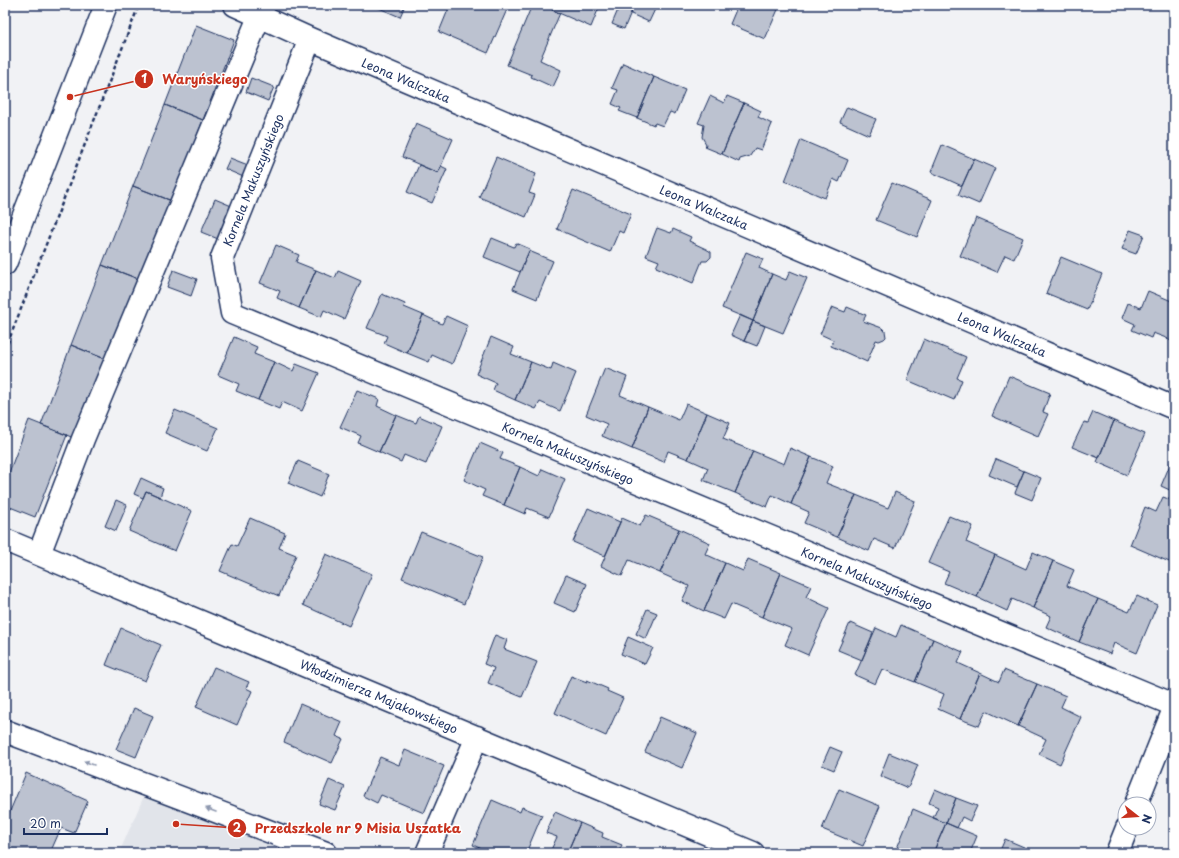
<svg xmlns="http://www.w3.org/2000/svg" width="1179" height="858" viewBox="0 0 1179 858" font-family="'Playpen Sans',sans-serif">
  <style>
    .built { fill: #e1e4ea }
    .building { fill: #bcc2d0; stroke: #1b2f5e }
    .lines { fill: none; stroke-linecap: round; stroke-linejoin: round }
    .minor-casing { stroke: #1b2f5e; stroke-width: 25 }
    .path { stroke: #1b2f5e; stroke-width: 2.5; stroke-dasharray: 4 3; stroke-linecap: butt }
    .minor { stroke: #fff; stroke-width: 22 }
    .oneway { fill: #8d97ae }
    .labels { text-anchor: middle; dominant-baseline: central; stroke-width: 3; stroke-linejoin: round; paint-order: stroke }
    .street-label { font-size: 12px; fill: #1b2f5e; stroke: #fff }
    .leader { fill: none; stroke: #c8321e; stroke-width: 1.5 }
    .callout-dot { fill: #c8321e; stroke: #fff; stroke-width: 1.5 }
    .mark-label { font-size: 12px; text-anchor: middle; font-weight: bold; fill: #fff }
    .callout-label { font-size: 13px; text-anchor: middle; font-weight: bold; fill: #c8321e; stroke: #fff; stroke-width: 3; stroke-linejoin: round; paint-order: stroke }
  </style>
  <rect width="100%" height="100%" fill="#f1f2f5"/>
  <filter id="ink" filterUnits="userSpaceOnUse"><feTurbulence type="fractalNoise" baseFrequency=".025" numOctaves="2"/><feDisplacementMap in="SourceGraphic" scale="8" xChannelSelector="R" yChannelSelector="G"/><feConvolveMatrix kernelMatrix="1 2 1 2 8 2 1 2 1" color-interpolation-filters="sRGB"/></filter>
  <g filter="url(#ink)">
    <!-- built -->
    <path class="built" d="M144 796 296 853H119Z"/>
    <!-- building -->
    <path class="building" d="M353 5H364L362 9Z
      M372 5H405L400 17Z
      M450 5H509L488 53 439 32Z
      M532 5H546L553 8 552 10 560 13 540 60 561 70 553 87 531 77 532 75 507 65Z
      M554 5H600L591 27 552 10Z
      M620 5H634L624 29 612 24Z
      M634 5H657L649 22 631 14Z
      M738 5H780L765 39 730 24Z
      M196 25 234 40 203 120 165 105Z
      M623 63 654 77 637 118 619 111 621 108 612 104 618 90 612 88Z
      M654 77 685 90 675 114 670 112 663 126 655 123 654 125 637 118Z
      M251 78 274 87 268 101 246 92Z
      M710 96 724 103 727 96 744 103 722 154 705 147 706 144 702 137 704 125 698 123Z
      M744 103 761 111 758 117 772 124 761 150 755 148 750 156 740 159 739 162 722 154Z
      M165 105 203 120 172 201 133 186Z
      M847 107 876 119 869 135 840 122Z
      M416 123 453 139 438 173 402 157Z
      M801 140 848 160 839 182 833 179 825 198 785 181Z
      M942 145 974 159 962 186 931 172Z
      M496 157 536 174 529 193 535 195 526 217 479 197Z
      M230 158 253 167 248 179 225 169Z
      M974 159 995 168 979 204 958 195Z
      M419 165 438 173 441 166 447 169 432 203 407 192Z
      M892 183 932 200 917 237 876 220Z
      M133 186 172 201 141 280 102 265Z
      M573 190 631 214 623 233 619 231 610 252 557 229Z
      M215 199 241 210 228 243 201 232Z
      M976 218 1023 238 1014 259 1005 255 997 272 960 256Z
      M657 228 671 233 673 229 691 237 689 241 706 249 711 252V257L707 261H702L693 283 656 267 659 261 646 256Z
      M1130 230 1144 235 1136 254 1122 249Z
      M492 238 514 247 516 243 530 249 520 272 484 257Z
      M276 245 299 255 296 262 316 270 299 308 277 298 280 291 260 283Z
      M529 251 553 261 537 299 513 289Z
      M746 252 763 259 759 268 772 274 753 321 722 308Z
      M1061 257 1102 274 1087 310 1046 293Z
      M102 265 141 280 110 361 71 345Z
      M173 270 197 279 191 296 167 287Z
      M316 270 335 278 338 271 361 281 344 319 324 310 321 317 299 308Z
      M790 271 807 278 783 333 753 321 772 274 786 280Z
      M1148 291 1174 302V341L1153 333 1151 338 1132 330 1135 324 1122 318 1128 303 1141 308Z
      M382 294 405 304 404 307 423 315 407 353 384 343 387 336 367 328Z
      M832 307 845 312 847 307 866 315 863 321 882 328 885 331 886 337 884 339 879 341 876 340 867 362 831 346 833 340 820 334Z
      M423 315 442 324 446 316 468 326 452 364 432 355 429 362 407 353Z
      M740 315 753 321 744 341 731 335Z
      M753 321 765 326 757 346 744 341Z
      M234 337 257 347 254 354 274 362 258 400 236 391 239 384 218 375Z
      M491 337 514 347 511 354 531 362 515 400 493 390 496 383 476 374Z
      M924 339 966 357 957 378 962 380 954 400 907 380Z
      M71 345 110 361 79 440 41 425Z
      M274 362 293 371 296 364 319 373 302 411 282 402 279 409 258 400Z
      M531 362 551 370 553 363 576 373 560 411 540 402 536 409 515 400Z
      M605 368 627 377 620 395 648 407 632 449 602 436 607 424 586 415Z
      M1009 376 1050 393 1043 412 1048 414 1038 436 992 416Z
      M357 390 379 399 377 406 396 415 379 452 358 443 361 436 340 427Z
      M686 404 707 413 688 459 668 451 664 462 632 449 648 407 679 420Z
      M175 410 218 428 207 451 165 433Z
      M1093 412 1114 421 1099 458 1072 447 1084 422 1088 423Z
      M707 413 730 423 723 439 753 451 735 493 703 480 708 468 688 459Z
      M396 415 416 423 419 416 442 426 426 464 404 455 401 462 379 452Z
      M29 420 67 435 35 517 5 505V483Z
      M1114 421 1145 434 1127 475 1097 462Z
      M480 443 503 453 500 459 520 467 504 505 482 496 485 490 464 480Z
      M790 448 811 457 791 504 772 495 767 507 735 493 753 451 784 464Z
      M1174 455V492L1161 486Z
      M811 457 833 466 826 483 856 495 837 537 804 523 809 512 791 504Z
      M996 459 1024 471 1017 487 989 475Z
      M298 461 329 474 320 497 288 483Z
      M520 467 539 476 542 469 565 479 549 517 527 508 525 514 504 505Z
      M1024 471 1041 478 1032 500 1015 493Z
      M141 478 163 488 160 497 146 491 143 498 134 494Z
      M146 491 192 511 175 551 129 531Z
      M895 492 915 501 895 548 874 539 869 551 837 537 856 495 888 508Z
      M1163 497 1174 501V564L1130 545 1145 507 1156 512Z
      M116 500 127 505 116 531 105 526Z
      M588 508 620 522 605 556 573 542Z
      M646 515 679 529 660 573 629 560 622 576 601 566 622 518 640 526Z
      M949 516 973 526 966 542 995 555 977 597 944 583 949 572 928 563Z
      M250 518 285 533 279 548 296 555 279 596 220 571 232 544 237 546Z
      M679 529 710 543 705 554 725 563 704 611 682 601 689 586 660 573Z
      M421 532 483 557 464 604 402 578Z
      M1033 552 1053 561 1033 608 1012 599 1007 611 977 597 995 555 1026 569Z
      M326 554 372 574 349 626 303 605Z
      M748 559 781 573 762 617 731 604 724 619 704 611 725 563 743 571Z
      M1053 561 1074 570 1067 586 1098 599 1079 642 1046 627 1051 616 1033 608Z
      M781 573 811 586 806 597 829 608 808 655 785 645 792 629 762 617Z
      M566 575 587 584 575 612 554 603Z
      M1137 596 1157 605 1137 653 1114 643 1110 654 1079 642 1098 599 1129 612Z
      M647 609 657 613 646 639 636 634Z
      M850 623 873 633 862 660 838 650Z
      M901 625 933 639 915 682 882 669 875 684 855 675 876 628 896 637Z
      M121 628 161 645 145 681 106 665Z
      M495 635 507 640 504 649 537 662 522 697 488 683 494 668 484 664Z
      M628 637 653 648 645 664 621 654Z
      M933 639 963 652 958 663 980 673 960 719 938 709 944 694 915 682Z
      M214 667 249 682 246 688 252 691 237 725 196 707Z
      M1004 670 1037 684 1018 726 986 711 979 726 960 719 980 673 999 682Z
      M571 676 587 682V680L608 689 607 691 623 698 606 736 555 713Z
      M1037 684 1066 696 1061 707 1081 717 1060 764 1039 754 1046 739 1018 726Z
      M300 704 342 722 336 736 343 739 332 763 284 742Z
      M134 708 153 716 136 757 116 749Z
      M660 717 697 733 682 768 645 752Z
      M830 747 842 752 834 770 822 765Z
      M405 750 444 766 424 813 381 795 377 803 363 796 380 757 399 765Z
      M889 753 918 765 908 788 880 776Z
      M26 773 88 801 74 833 61 828 50 853H5V823Z
      M329 780 345 787 335 810 319 804Z
      M839 789 880 806 863 846 822 829Z
      M935 789 956 798 946 823 933 818 938 807 929 803Z
      M956 798 977 806 970 821 962 817 957 828 946 823Z
      M492 800 520 812 522 807 542 815 526 853H491L473 845Z
      M913 809 946 823 933 853H895Z
      M555 812 580 823 567 853 550 852 557 837 546 833Z
      M580 823 603 833 602 837 622 845 618 853H567Z
      M946 823 977 836 970 853H933Z
      M1005 839 1038 853H999Z"/>
    <g class="lines">
      <defs>
        <path id="minor" d="M235 5 310 39 1174 408
          M310 39 222 258 232 313 1174 705
          M5 264 106 5
          M5 540 753 853
          M39 554 83 439 264 5
          M5 731 326 853
          M1136 804 1174 709
          M427 853 477 737
          M1117 853 1127 828"/>
      </defs>
      <!-- minor casing -->
      <use href="#minor" class="minor-casing"/>
      <!-- path -->
      <path class="path" d="M5 350 139 5"/>
      <!-- minor -->
      <use href="#minor" class="minor"/>
    </g>
    <!-- one-way arrows -->
    <defs><path id="oneway-solid" d="M-6-.8H1V-3.2L6.5 0L1 3.2V.8H-6Z"/></defs>
    <g class="oneway">
      <use href="#oneway-solid" transform="translate(89 763) rotate(-159)"/>
      <use href="#oneway-solid" transform="translate(211 810) rotate(-159)"/>
    </g>
  </g>
  <g class="labels">
    <!-- street labels -->
    <g class="street-label">
      <text transform="translate(406 80) rotate(23)">Leona Walczaka</text>
      <text transform="translate(253 180) rotate(-68)">Kornela Makuszyńskiego</text>
      <text transform="translate(704 207) rotate(23)">Leona Walczaka</text>
      <text transform="translate(1002 334) rotate(23)">Leona Walczaka</text>
      <text transform="translate(568 453) rotate(23)">Kornela Makuszyńskiego</text>
      <text transform="translate(867 578) rotate(23)">Kornela Makuszyńskiego</text>
      <text transform="translate(379 696) rotate(23)">Włodzimierza Majakowskiego</text>
    </g>
  </g>
  <!-- callouts -->
  <path class="leader" d="M70 97L144 79M176 824L237 828"/>
  <g class="callout-dot">
    <circle cx="70" cy="97" r="4"/>
    <circle cx="176" cy="824" r="4"/>
    <circle cx="144" cy="79" r="10"/>
    <circle cx="237" cy="828" r="10"/>
  </g>
  <g class="mark-label">
    <text x="144" y="83">1</text>
    <text x="237" y="832">2</text>
  </g>
  <g class="callout-label">
    <text x="205" y="84">Waryńskiego</text>
    <text x="358" y="833">Przedszkole nr 9 Misia Uszatka</text>
  </g>
  <!-- margin -->
  <rect width="1179" height="858" fill="none" stroke="#fff" stroke-width="20"/>
  <rect x="10" y="10" width="1159" height="838" fill="none" stroke="#1b2f5e" stroke-width="1.5" filter="url(#ink)"/>
  <!-- north arrow -->
  <g transform="translate(1137 816) rotate(107)"><circle r="19" fill="#ffffff" stroke="#a4acbf"/>
  <path d="M0-3L7 15L0 10L-7 15Z" fill="#c8321e"/>
  <text y="-6" font-size="11" font-weight="bold" text-anchor="middle" fill="#1b2f5e">N</text>
  </g>
  <!-- scale -->
  <path d="M24 828v6h83v-6" fill="none" stroke="#1b2f5e" stroke-width="2"/>
  <text x="30" y="828" font-size="12" fill="#1b2f5e" stroke="#ffffff" stroke-width="3" paint-order="stroke">20 m</text>
</svg>
